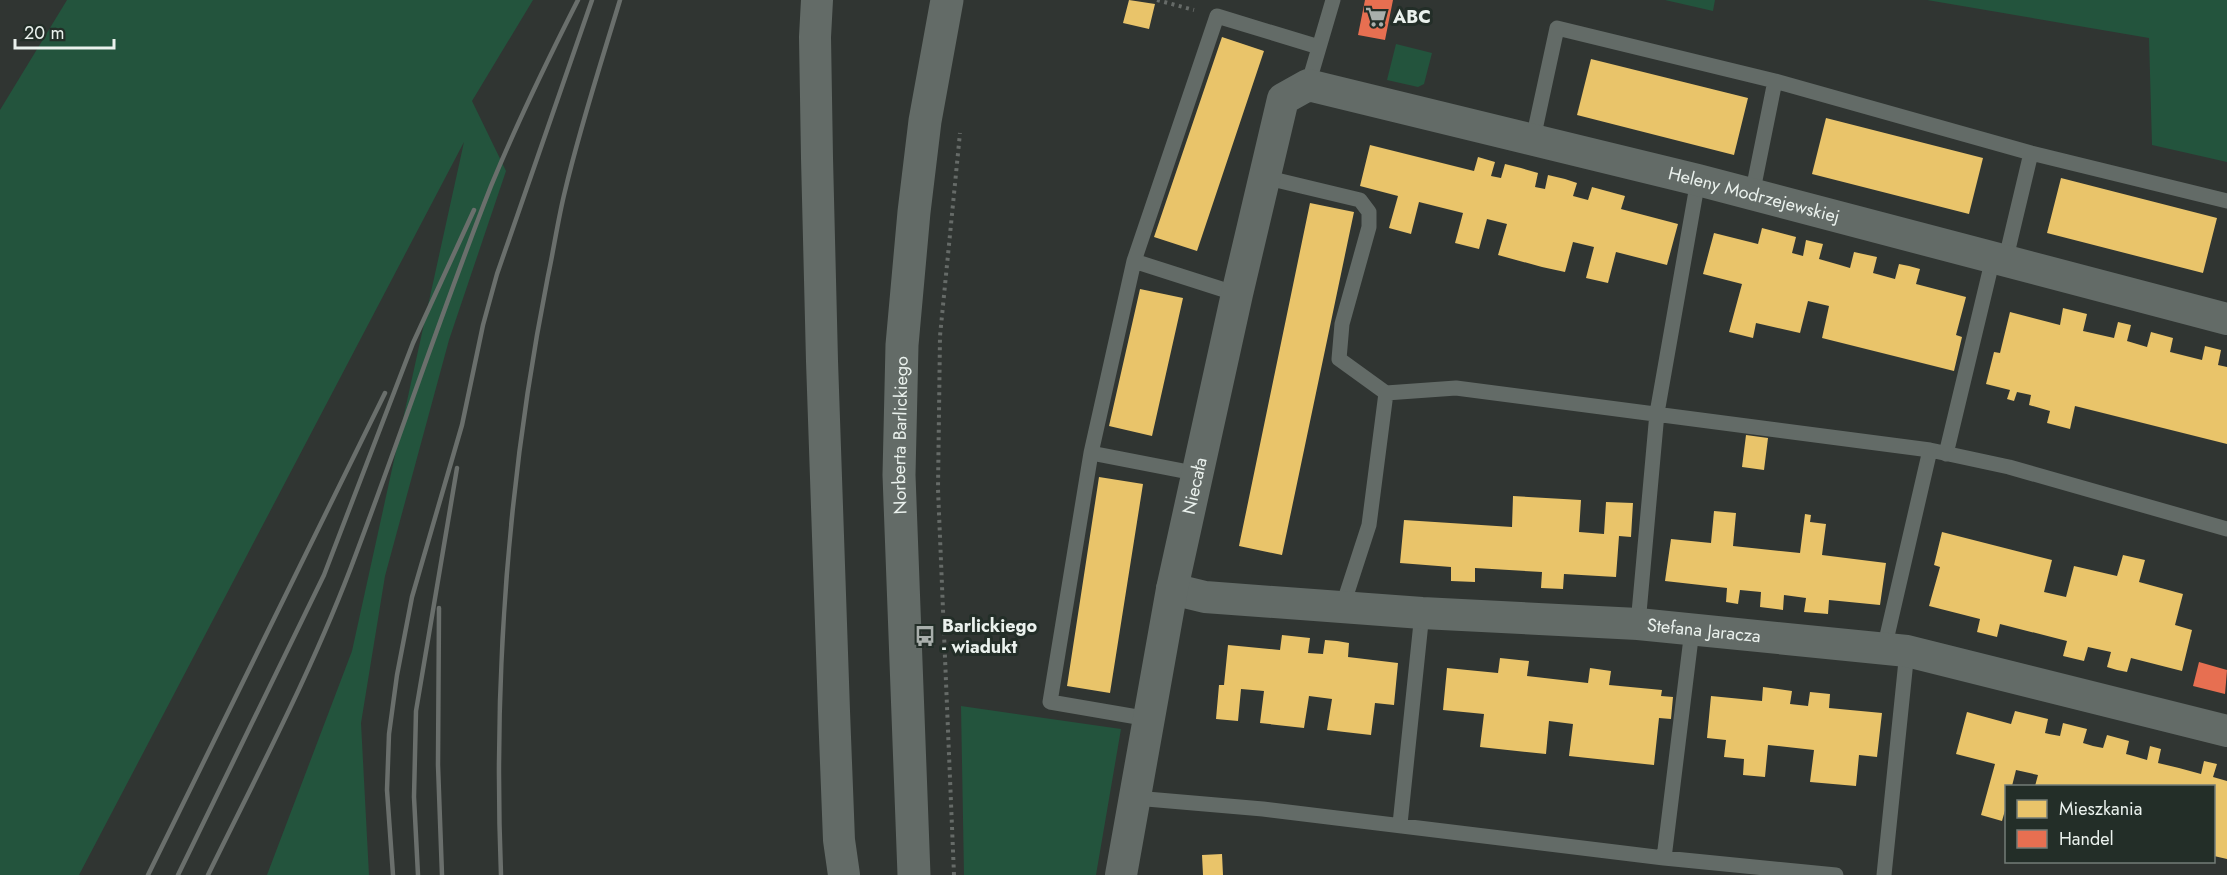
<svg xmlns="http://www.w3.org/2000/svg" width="2227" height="875" viewBox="0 0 2227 875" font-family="Jost,sans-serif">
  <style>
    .green { fill: #23543d }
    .homes { fill: #e9c46a }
    .shops { fill: #e76f51 }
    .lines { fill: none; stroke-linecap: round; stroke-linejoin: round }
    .path { stroke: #666b68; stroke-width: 4; stroke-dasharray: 3 4.5; stroke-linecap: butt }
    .service { stroke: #636b67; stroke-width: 15 }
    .minor { stroke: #636b67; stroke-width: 32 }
    .tertiary { stroke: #636b67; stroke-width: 33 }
    .rail { stroke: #6a6f6c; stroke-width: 4.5 }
    .labels { text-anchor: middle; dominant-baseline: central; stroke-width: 6; stroke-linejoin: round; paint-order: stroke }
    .poi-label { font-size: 18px; font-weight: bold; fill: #eaf1ed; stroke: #232e28; text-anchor: start }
    .street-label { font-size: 18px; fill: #eaf1ed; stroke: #232e28 }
  </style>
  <rect width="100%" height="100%" fill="#303532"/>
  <!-- green -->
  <path class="green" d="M67 0H533L472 101 506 171 449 340 385 576 361 723 369 875H267L352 651 464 142 79 875H0V110Z
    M1665 0H1715L1713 11Z
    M1927 0H2227V162L2152 145 2149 38Z
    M1396 44 1432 53 1424 84 1418 87 1387 80Z
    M961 706 1121 729 1096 875H964Z"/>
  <!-- homes -->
  <path class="homes" d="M1129 0 1155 4 1149 29 1123 23Z
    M1222 37 1264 51 1197 251 1154 237Z
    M1591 59 1748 98 1734 155 1577 115Z
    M1826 118 1983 158 1969 214 1812 174Z
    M1370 145 1474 171 1478 157 1495 162 1491 176 1501 178 1505 164 1521 168 1538 173 1535 187 1545 189 1548 175 1565 179 1577 183 1573 196 1588 200 1592 187 1625 196 1621 209 1678 224 1667 265 1616 252 1608 283 1586 278 1594 247 1573 242 1565 272 1542 267 1498 255 1507 224 1487 219 1479 249 1455 243 1463 213 1419 202 1411 234 1389 228 1398 196 1360 186Z
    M2061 178 2217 218 2203 273 2047 233Z
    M1310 203 1354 212 1282 555 1239 546Z
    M1762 228 1796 237 1792 253 1803 256 1806 240 1823 244 1819 259 1840 265 1850 268 1854 252 1877 257 1873 273 1895 279 1899 264 1909 266 1920 269 1916 284 1966 297 1956 335 1962 337 1954 371 1822 338 1829 306 1808 301 1800 333 1756 323 1753 338 1729 332 1742 284 1703 274 1714 233 1758 244Z
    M1140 289 1183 298 1152 436 1109 426Z
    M2063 308 2087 314 2083 331 2114 338 2118 322 2131 325 2127 341 2147 347 2151 332 2173 338 2170 352 2202 360 2205 346 2221 350 2218 365 2227 367V444L2075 406 2070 429 2047 423 2050 411 2029 405 2031 395 2017 392 2014 401 2007 399 2010 390 1986 384 1994 352 2000 353 2010 312 2060 325Z
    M1746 435 1768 438 1764 470 1742 467Z
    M1099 477 1143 484 1110 693 1067 686Z
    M1513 496 1581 500 1579 532 1604 534 1606 502 1633 503 1631 537 1619 536 1616 577 1564 574 1563 589 1541 588 1542 572 1475 568V582L1451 581V567L1400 563 1404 520 1512 527Z
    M1714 511 1736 513 1733 546 1800 553 1805 514 1811 515 1810 522 1826 524 1822 555 1886 563 1880 605 1829 600 1828 614 1804 612 1806 598 1784 595 1783 610 1760 607 1761 592 1740 590 1738 604 1726 602 1727 588 1665 581 1671 539 1711 543Z
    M1942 532 2052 560 2044 592 2066 597 2074 566 2117 576 2123 555 2145 560 2139 582 2183 594 2175 625 2192 630 2182 671 2131 658 2127 672 2117 670 2107 667 2111 652 2088 647 2084 661 2063 656 2067 641 2000 624 1997 637 1977 632 1980 619 1929 606 1940 567 1934 565Z
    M1282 635 1310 638 1308 653 1323 654 1325 640 1337 641 1349 643 1348 657 1398 663 1394 705 1375 703 1371 735 1327 730 1332 699 1309 696 1304 728 1260 723 1264 691 1241 689 1238 721 1216 719 1219 685H1224L1228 645 1280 650Z
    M1500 658 1529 661 1527 676 1588 683 1590 668 1611 671 1609 685 1662 690 1661 696 1673 697 1671 719 1659 718 1654 765 1569 756 1573 724 1549 721 1546 754 1480 747 1484 714 1443 710 1447 668 1498 673Z
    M1763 687 1792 691 1790 704 1808 706 1810 692 1830 694 1829 708 1882 713 1877 757 1859 755 1856 786 1810 782 1814 750 1768 745 1765 777 1743 775 1744 759 1724 757 1726 740 1707 738 1711 696 1762 701Z
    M2015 711 2048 719 2045 733 2049 734 2060 736 2063 723 2087 729 2083 743 2093 746 2103 748 2107 735 2129 741 2126 754 2137 757 2147 760 2150 746 2161 749 2158 763 2179 768 2201 774 2204 761 2217 764 2213 777 2227 781V859L2214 856V786H2035L2038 775 2016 770 2012 786H2006V807L2002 821 1981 815 1995 764 1956 754 1967 712 2011 724Z
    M1222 854 1223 875H1203L1202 855Z"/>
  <!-- shops -->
  <path class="shops" d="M1365 0H1393L1385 40 1358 35Z
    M2199 662 2227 670 2225 694 2193 686Z"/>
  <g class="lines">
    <!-- path -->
    <path class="path" d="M1157 0 1194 10
      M954 875 938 489 939 413 940 336 960 133"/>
    <!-- service -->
    <path class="service" d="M1308 85 1333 0
      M1533 139 1557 28 1775 81 2031 153 2227 201
      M1264 177 1360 200 1369 212V227L1342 324 1339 359 1386 393 1456 388 1930 450 2009 467 2227 529
      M1752 195 1775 81
      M1134 261 1237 294
      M2005 262 2031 153
      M1091 453 1199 474
      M1946 454 1993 258
      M1342 608 1369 525 1386 393
      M1638 624 1657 413 1698 180
      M1884 649 1930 450
      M1149 719 1050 702 1091 453 1134 261 1217 16 1319 47
      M1135 798 1263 809 1664 858 1836 875
      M1400 824 1422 613
      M1664 858 1692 630
      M1884 875 1907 651"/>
    <!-- minor -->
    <g class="minor">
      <path d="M817 0 815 37 817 158 822 361 834 711 839 840 844 875"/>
      <path id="s1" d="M1172 589 1205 597 1422 613 1638 624 1907 651 2227 731"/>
      <path id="s2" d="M1121 875 1172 589 1237 294 1283 99 1308 85 1698 180 2227 319"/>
    </g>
    <!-- tertiary -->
    <path class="tertiary" id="s3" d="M914 875 899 475 902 345 914 212 925 121 947 0"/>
    <!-- rail -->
    <path class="rail" d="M439 608 438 765 442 875
      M148 875 385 393
      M178 875 324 575 413 343 474 210
      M208 875C260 769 315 665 356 554 402 432 443 308 491 186 517 123 547 61 578 0
      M393 875 387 790 389 734 397 675 412 597 462 425 483 325 497 274 592 0
      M418 875 414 797 416 711 457 468
      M501 875C493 674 509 473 548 276 554 248 558 219 565 191 580 127 601 63 620 0"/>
  </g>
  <!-- icons -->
  <defs>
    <symbol id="supermarket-bare" viewBox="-9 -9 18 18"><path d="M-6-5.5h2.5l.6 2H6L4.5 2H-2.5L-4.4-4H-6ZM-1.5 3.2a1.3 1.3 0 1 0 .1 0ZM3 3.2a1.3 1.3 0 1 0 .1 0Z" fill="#a9afac" stroke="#232e28" stroke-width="2.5" paint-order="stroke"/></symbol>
    <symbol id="bus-bare" viewBox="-9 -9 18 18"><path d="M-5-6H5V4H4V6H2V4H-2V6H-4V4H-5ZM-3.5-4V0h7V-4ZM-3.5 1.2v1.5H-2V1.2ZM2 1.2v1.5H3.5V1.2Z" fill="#a9afac" stroke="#232e28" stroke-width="2.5" paint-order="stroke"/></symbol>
  </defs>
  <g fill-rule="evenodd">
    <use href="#supermarket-bare" x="1361" y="2" width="30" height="30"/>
    <use href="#bus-bare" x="910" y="621" width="30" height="30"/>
  </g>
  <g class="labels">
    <!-- poi labels -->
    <g class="poi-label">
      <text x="1393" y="17">ABC</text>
      <text x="942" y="626">Barlickiego<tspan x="942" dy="21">- wiadukt</tspan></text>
    </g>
    <!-- street labels -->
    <g class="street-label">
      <text stroke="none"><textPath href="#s2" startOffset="1281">Heleny Modrzejewskiej</textPath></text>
      <text stroke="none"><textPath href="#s3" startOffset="440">Norberta Barlickiego</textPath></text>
      <text stroke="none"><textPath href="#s2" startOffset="396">Niecała</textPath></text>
      <text stroke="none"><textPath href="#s1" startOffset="534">Stefana Jaracza</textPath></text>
    </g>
  </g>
  <!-- legend -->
  <rect x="2005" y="785" width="210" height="78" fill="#232e28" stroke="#737c77" stroke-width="1.5"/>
  <rect x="2017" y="800" width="30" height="18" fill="#e9c46a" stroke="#737c77" stroke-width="1.5"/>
  <text x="2059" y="815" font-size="18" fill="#eaf1ed">Mieszkania</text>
  <rect x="2017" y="830" width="30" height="18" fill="#e76f51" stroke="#737c77" stroke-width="1.5"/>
  <text x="2059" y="845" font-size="18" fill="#eaf1ed">Handel</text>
  <!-- scale -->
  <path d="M15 39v9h99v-9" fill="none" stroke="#eaf1ed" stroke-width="3"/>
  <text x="24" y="39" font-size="18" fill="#eaf1ed" stroke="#232e28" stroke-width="4.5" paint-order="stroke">20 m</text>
</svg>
